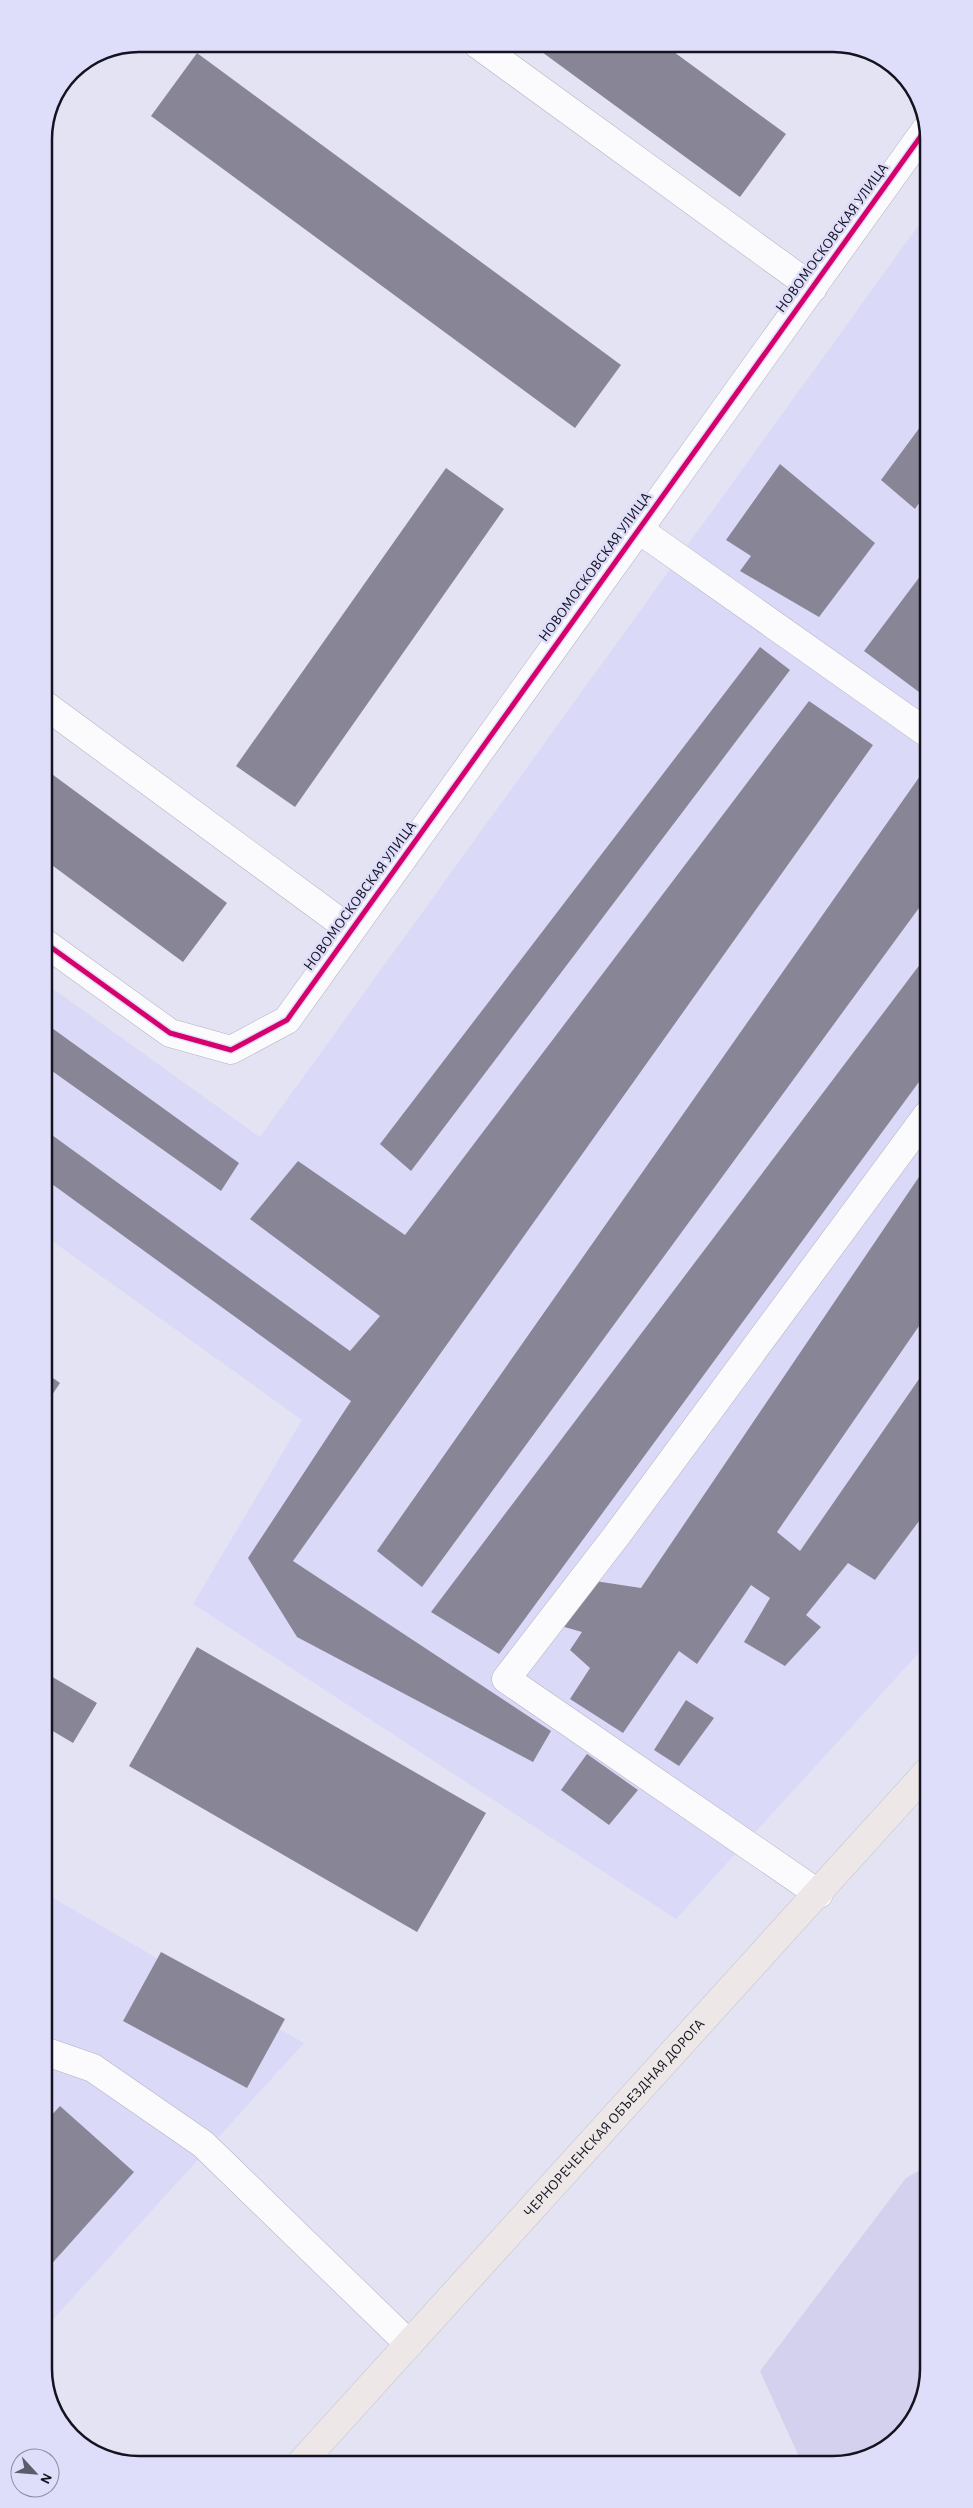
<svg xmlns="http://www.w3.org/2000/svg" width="973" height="2508" viewBox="0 0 973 2508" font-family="'Alegreya Sans',sans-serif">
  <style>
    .built { fill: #dbd9f8 }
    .green { fill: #d3d1ed }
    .building { fill: #888696 }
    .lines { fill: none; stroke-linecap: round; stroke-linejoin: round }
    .minor-casing { stroke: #b3b2c0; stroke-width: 29 }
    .major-casing { stroke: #c2c1ca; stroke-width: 29 }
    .minor { stroke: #fbfbfd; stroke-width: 28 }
    .major { stroke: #ede8e7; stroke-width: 28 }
    .cycleway-casing { stroke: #deddfa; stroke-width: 8 }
    .cycleway { stroke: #d6006c; stroke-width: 5 }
    .labels { text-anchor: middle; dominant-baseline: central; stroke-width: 5; stroke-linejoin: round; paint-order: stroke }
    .street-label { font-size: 15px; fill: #14131f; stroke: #deddfa }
    .rim { fill: none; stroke: #14131f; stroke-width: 2.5 }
  </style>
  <rect width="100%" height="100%" fill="#e4e3f4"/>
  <!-- built -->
  <path class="built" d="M926 215 928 1643 676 1919 193 1604 302 1420 45 1236V983L260 1137Z
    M46 1894 304 2043 47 2326Z"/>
  <!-- green -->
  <path class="green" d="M929 2165V2369L909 2427 859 2461H801L760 2371 906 2178Z"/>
  <!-- building -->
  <path class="building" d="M531 44H663L786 134 740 197Z
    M197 53 621 365 575 428 151 116Z
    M926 419V493L915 509 881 480Z
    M780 464 875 543 819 617 740 571 751 556 726 540Z
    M446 468 504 509 295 807 236 766Z
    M927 567V698L864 651Z
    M760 647 790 670 411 1171 380 1144Z
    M809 701 873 745 293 1561 551 1731 533 1762 297 1637 248 1558 351 1401 45 1179V1130L350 1351 380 1316 250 1219 298 1161 405 1235Z
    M927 766V897L422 1587 377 1551Z
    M45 769 227 903 183 962 45 860Z
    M927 955V1071L499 1654 431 1612Z
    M45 1023 239 1163 221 1191 45 1066Z
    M927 1165 928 1313 777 1532 800 1551 928 1366V1509L875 1580 848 1563 806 1615 821 1627 785 1666 744 1642 770 1598 751 1585 697 1664 679 1651 623 1733 570 1699 590 1668 570 1650 582 1632 561 1626 595 1581 641 1588Z
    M46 1373 60 1383 46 1404Z
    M197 1647 486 1813 417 1932 129 1766Z
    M49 1675 97 1703 73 1743 46 1727V1680Z
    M686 1700 714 1718 679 1766 654 1750Z
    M587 1754 638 1790 609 1825 561 1790Z
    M161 1952 285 2019 247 2088 123 2021Z
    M60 2106 134 2172 47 2269V2120Z"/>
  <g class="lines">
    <defs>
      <path id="minor" d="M477 44 813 288
        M638 529 927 733
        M45 705 351 930
        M45 943 170 1033 231 1050 287 1020 926 129
        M819 1894 506 1679 617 1535 927 1115
        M47 2052 93 2068 203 2144 409 2344"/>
      <g id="major">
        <path id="s1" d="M301 2463 928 1771"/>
      </g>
    </defs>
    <!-- minor casing -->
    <use href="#minor" class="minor-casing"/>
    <!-- major casing -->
    <use href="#major" class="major-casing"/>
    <!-- minor -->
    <use href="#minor" class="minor"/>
    <!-- major -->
    <use href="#major" class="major"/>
    <defs>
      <path id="cycleway" d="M45 943 170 1033 231 1050 287 1020 926 129"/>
    </defs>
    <!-- cycleway casing -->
    <use href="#cycleway" class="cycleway-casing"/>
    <!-- cycleway -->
    <use href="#cycleway" class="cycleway"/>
  </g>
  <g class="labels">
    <!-- street labels -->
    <g class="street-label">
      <text transform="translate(832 238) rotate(-54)">НОВОМОСКОВСКАЯ УЛИЦА</text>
      <text transform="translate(595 567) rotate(-54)">НОВОМОСКОВСКАЯ УЛИЦА</text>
      <text transform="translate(360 896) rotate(-54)">НОВОМОСКОВСКАЯ УЛИЦА</text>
      <text stroke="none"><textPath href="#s1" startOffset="466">ЧЕРНОРЕЧЕНСКАЯ ОБЪЕЗДНАЯ ДОРОГА</textPath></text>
    </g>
  </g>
  <!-- crop -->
  <path d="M0 0H973V2508H0ZM139 52H833A87 87 0 0 1 920 139V2369A87 87 0 0 1 833 2456H139A87 87 0 0 1 52 2369V139A87 87 0 0 1 139 52Z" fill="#deddfa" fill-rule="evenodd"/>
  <path class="rim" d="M139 52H833A87 87 0 0 1 920 139V2369A87 87 0 0 1 833 2456H139A87 87 0 0 1 52 2369V139A87 87 0 0 1 139 52Z"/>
  <!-- north arrow -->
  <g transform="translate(35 2473) rotate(116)"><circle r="24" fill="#deddfa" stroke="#8d8ca2"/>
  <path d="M0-4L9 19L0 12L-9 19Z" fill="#5d5c6a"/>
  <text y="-8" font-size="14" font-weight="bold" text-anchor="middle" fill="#14131f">N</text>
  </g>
</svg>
